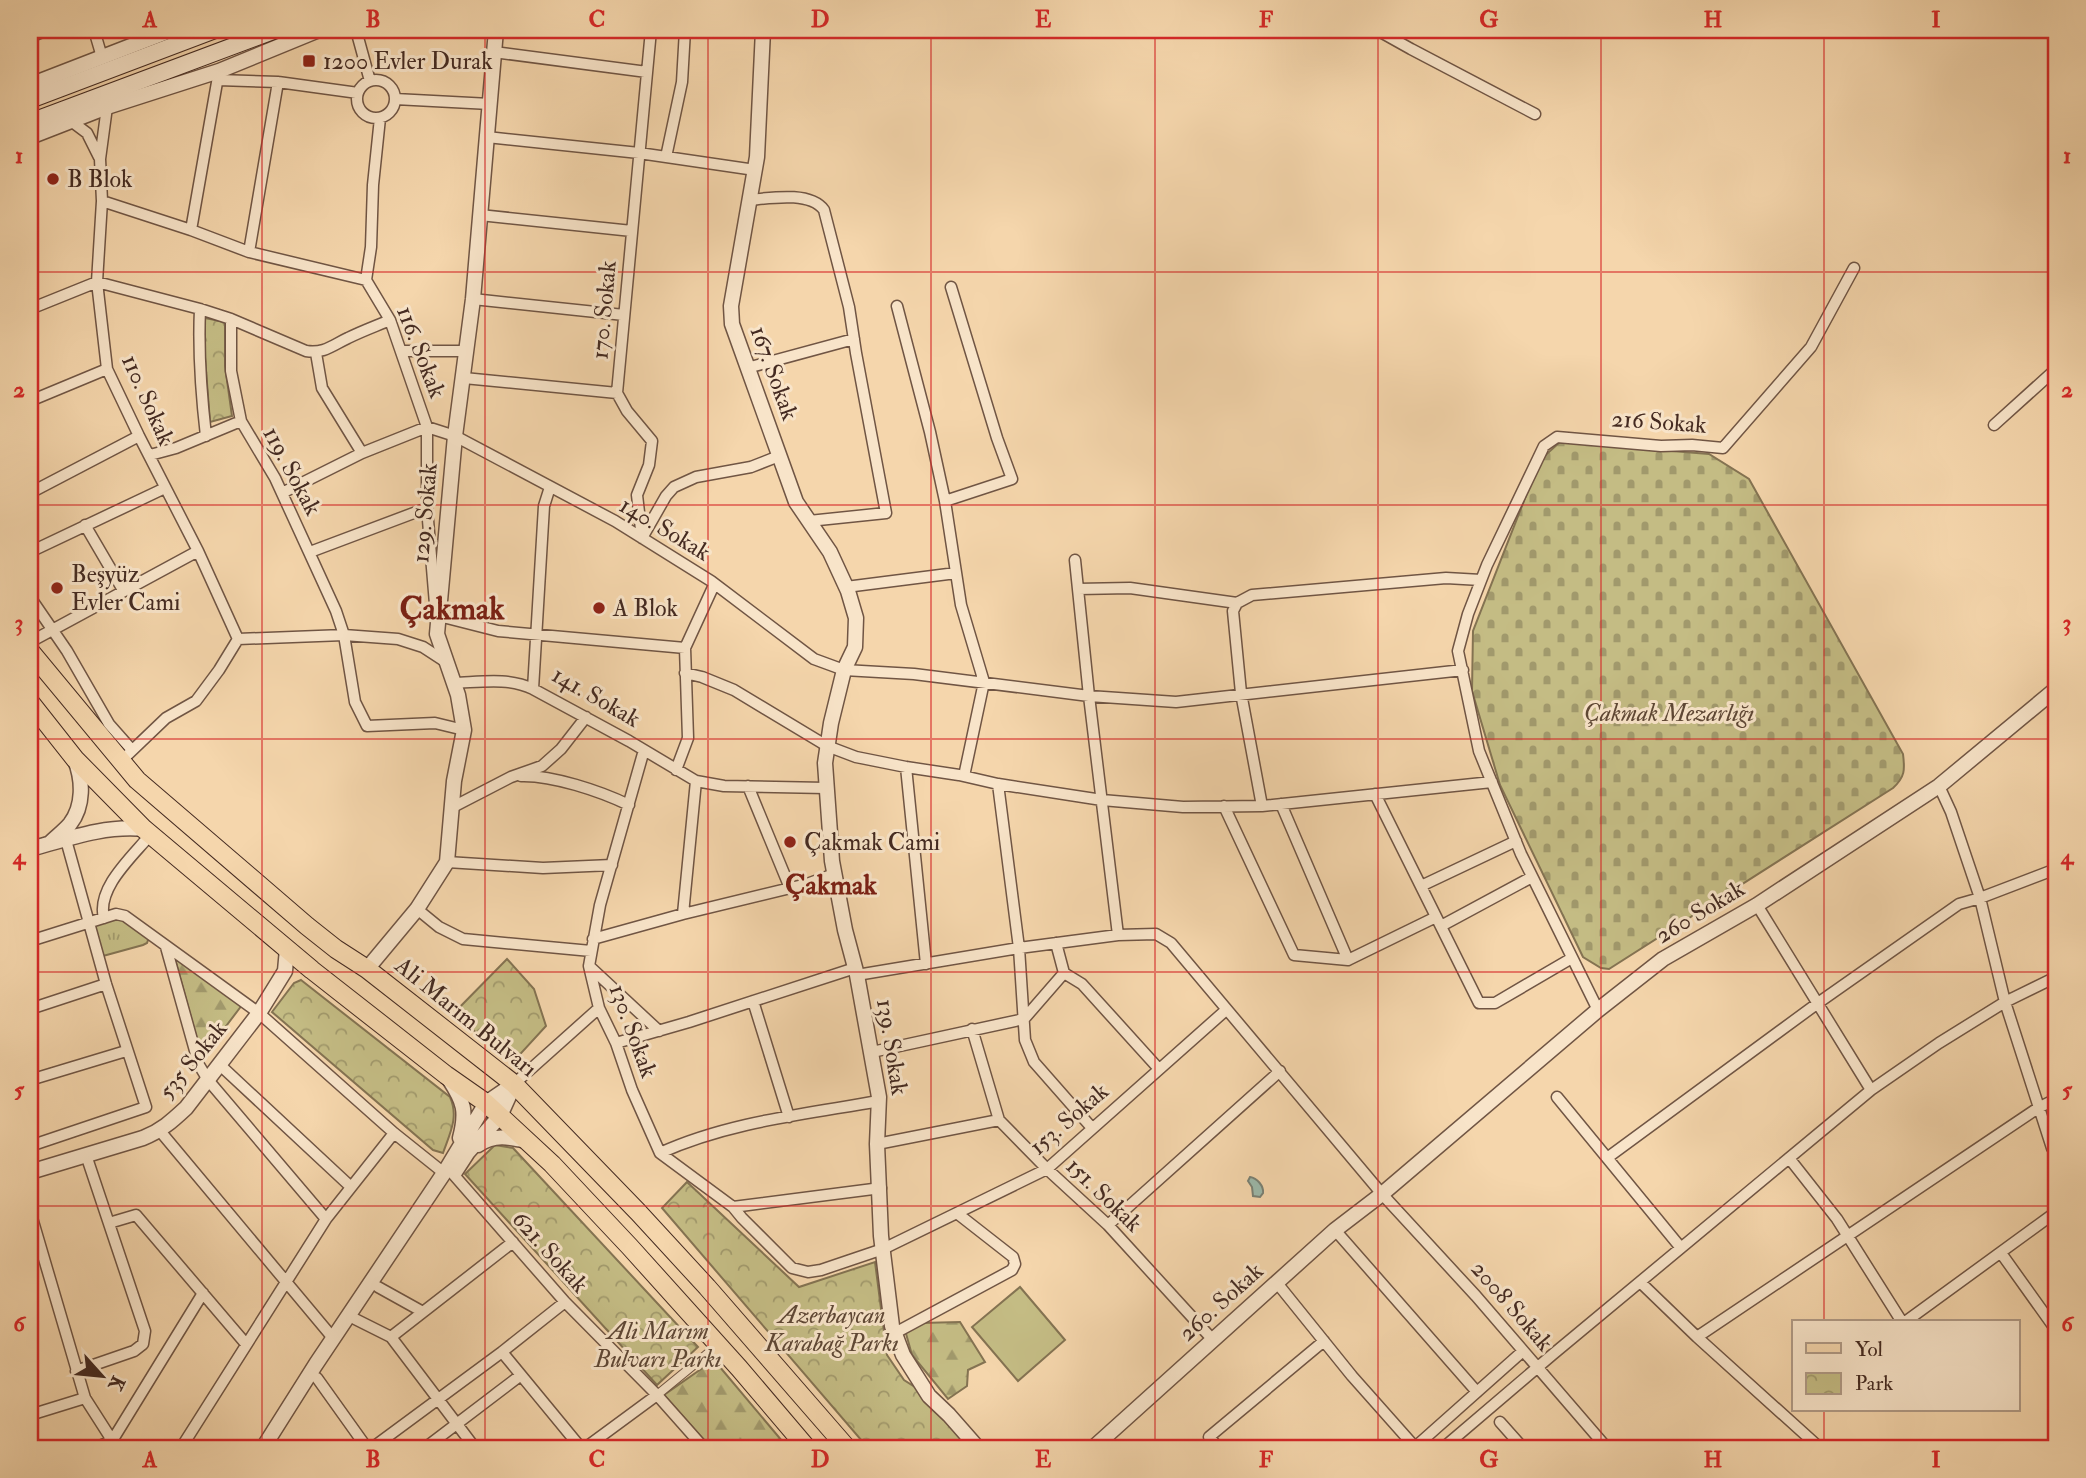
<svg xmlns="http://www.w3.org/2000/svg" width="2086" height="1478" viewBox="0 0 2086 1478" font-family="'IM FELL Double Pica',serif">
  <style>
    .grass { fill: url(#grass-tufts); stroke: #847352; stroke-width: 2 }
    .forest { fill: url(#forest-firs); stroke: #847352; stroke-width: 2 }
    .cemetery { fill: url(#cemetery-stones); stroke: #847352; stroke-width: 2 }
    .park { fill: url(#park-crowns); stroke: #847352; stroke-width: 2 }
    .garden { fill: #c4bc84; stroke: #847352; stroke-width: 2 }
    .water { fill: #9cb9ab; stroke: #798074; stroke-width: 2 }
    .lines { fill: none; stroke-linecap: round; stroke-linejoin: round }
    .pedestrian-casing { stroke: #705544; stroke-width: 10 }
    .minor-casing { stroke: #705544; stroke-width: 13 }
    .tertiary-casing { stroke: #705544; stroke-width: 17 }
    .secondary-casing { stroke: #442a21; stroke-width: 18 }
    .primary-casing { stroke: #442a21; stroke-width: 20 }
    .pedestrian { stroke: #f8e4c9; stroke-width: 8 }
    .minor { stroke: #f8e4c9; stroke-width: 10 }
    .tertiary { stroke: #f8e4c9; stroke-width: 14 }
    .secondary { stroke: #f8e4c9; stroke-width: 16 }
    .primary { stroke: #f5d6ac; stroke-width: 18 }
    .grid { fill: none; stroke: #d62828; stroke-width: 2; stroke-opacity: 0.55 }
    .poi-dot { fill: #8f2418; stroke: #f8e4c9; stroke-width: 2.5 }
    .labels { text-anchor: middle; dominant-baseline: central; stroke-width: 6; stroke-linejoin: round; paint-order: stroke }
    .poi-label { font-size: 24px; fill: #442a21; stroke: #f8e4c9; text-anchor: start }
    .street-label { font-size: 24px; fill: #442a21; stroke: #f8e4c9 }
    .park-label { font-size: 24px; font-style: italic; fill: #5e4735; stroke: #f8e4c9 }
    .quarter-label { font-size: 28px; font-weight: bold; fill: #7a1f14; stroke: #f8e4c9 }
    .district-label { font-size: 32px; font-weight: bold; fill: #7a1f14; stroke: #f8e4c9 }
    .neatline { fill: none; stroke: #d62828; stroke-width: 2.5 }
    .grid-label { font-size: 23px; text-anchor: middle; font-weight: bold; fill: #d62828 }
  </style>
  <defs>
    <pattern id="grass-tufts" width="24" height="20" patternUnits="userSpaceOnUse" patternTransform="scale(1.75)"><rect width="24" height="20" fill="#c4bc84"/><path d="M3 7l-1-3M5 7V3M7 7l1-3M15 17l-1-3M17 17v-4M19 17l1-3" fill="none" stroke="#a1996c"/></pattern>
    <pattern id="forest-firs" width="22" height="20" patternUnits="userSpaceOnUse" patternTransform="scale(1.75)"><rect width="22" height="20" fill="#c4bc84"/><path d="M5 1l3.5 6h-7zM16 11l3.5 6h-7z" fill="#a1996c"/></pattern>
    <pattern id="cemetery-stones" width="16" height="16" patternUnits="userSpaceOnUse" patternTransform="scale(1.75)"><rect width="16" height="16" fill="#c4bc84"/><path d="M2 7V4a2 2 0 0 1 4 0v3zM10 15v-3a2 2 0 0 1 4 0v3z" fill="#a1996c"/></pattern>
    <pattern id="park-crowns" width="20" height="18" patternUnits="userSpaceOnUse" patternTransform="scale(1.75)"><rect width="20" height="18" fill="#c4bc84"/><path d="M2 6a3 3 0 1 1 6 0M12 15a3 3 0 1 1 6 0" fill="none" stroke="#a1996c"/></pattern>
  </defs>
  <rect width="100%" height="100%" fill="#f5d6ac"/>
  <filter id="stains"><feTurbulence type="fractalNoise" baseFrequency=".00286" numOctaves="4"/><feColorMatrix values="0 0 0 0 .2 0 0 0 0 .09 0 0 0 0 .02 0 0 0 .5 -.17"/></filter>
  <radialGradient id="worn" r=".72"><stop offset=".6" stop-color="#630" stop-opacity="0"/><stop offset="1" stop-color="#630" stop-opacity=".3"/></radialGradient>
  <!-- grass -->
  <path class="grass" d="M117 916 149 937 147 943 143 945 103 956 94 922Z"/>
  <!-- forest -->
  <path class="forest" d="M175 959H179L242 1005 202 1058Z
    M960 1322 985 1362 968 1370 967 1386 948 1399 912 1355 905 1330 921 1323Z
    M714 1360 788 1448H711L664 1395Z"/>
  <!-- cemetery -->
  <path class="cemetery" d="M1560 442 1709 454 1749 479 1903 754C1905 770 1905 777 1893 788L1609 969 1601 968 1583 957 1500 785 1472 691 1473 631 1540 460Z"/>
  <!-- park -->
  <path class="park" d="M205 318 225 322V366L232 416 210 422 205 357Z
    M507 959 534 989 546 1026 513 1062 453 1014Z
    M301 980 450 1097C459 1117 450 1133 443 1153L433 1150 272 1012 294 983Z
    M495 1145 513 1148 698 1347 657 1385 465 1174Z
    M687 1182 799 1287 875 1262 887 1355 904 1380 929 1396 970 1448H868L662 1208Z"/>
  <!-- garden -->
  <path class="garden" d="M1020 1287 1065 1340 1018 1381 972 1327Z"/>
  <!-- water -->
  <path class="water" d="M1250 1177C1257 1178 1264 1186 1263 1193L1260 1197 1253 1196 1252 1187 1248 1181Z"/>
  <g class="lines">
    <defs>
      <path id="pedestrian" d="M657 1395 707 1354"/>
      <path id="minor" d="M94 30 102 57
        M356 30 370 81
        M1377 30 1411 49 1535 114
        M30 37 48 30
        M494 52 647 72
        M357 99a19 19 0 1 1 38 0a19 19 0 1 1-38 0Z
        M218 80 278 82 358 93
        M395 99 490 104
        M107 107 100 159 102 201 97 282 107 369 139 436 198 551 238 639
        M71 121 87 133 99 157
        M487 137 639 153 755 170
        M666 157 682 82 685 30
        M749 200C770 198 810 191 824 210L849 307 856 353 886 513 809 521
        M102 201 191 230 249 252 366 280 390 320 427 427V508L435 604
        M480 215 632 231
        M191 230 219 71
        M249 252 278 82
        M366 280 371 247 373 185 380 118
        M473 299 624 315
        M897 306 930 432 945 501 961 605 984 682 964 776
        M30 309 97 282 200 309 231 319 306 351C324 354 333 345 348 338 362 331 376 326 390 320
        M200 309C198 352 201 393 206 436
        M231 319V371L241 421 275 478 336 611 344 635 355 702 367 726 435 723 464 730
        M401 351H467
        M316 353 322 388 362 453
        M747 368 854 339
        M464 378 617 393
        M30 401 107 369
        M1994 425 2056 369
        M150 455 176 448 241 421
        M550 487 544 506 533 689 629 741 696 781 724 786 826 788
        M30 493 139 436
        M282 493 362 453 427 427 455 436 615 521 711 581 814 659 844 670 914 674 1089 696 1176 702 1463 670
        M945 501 1012 479 997 438 951 287
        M85 525 123 590
        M642 538 637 495 649 465 652 441 627 411 617 393 651 30
        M642 538 666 496 674 487 696 477 751 467 779 456
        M30 552 165 488
        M310 552 427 508
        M1075 560 1089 696 1118 935
        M846 587 956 573
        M1078 589 1130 588 1237 603
        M30 597 67 651 109 724 132 750
        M439 616 498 631 685 648
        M30 642 198 551
        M685 673 702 677 734 690 827 746 856 757 906 767 959 775 998 784 1102 800 1183 807 1262 806 1492 782
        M454 683C481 682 508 677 533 689
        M644 750 600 905 589 966 599 1008 616 1043 632 1090 660 1153 733 1207 742 1218 792 1268 808 1272 821 1270 883 1249 1047 1169 1226 1010
        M120 762 166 718 196 701 219 670 238 639 344 635 398 639 423 647 446 662
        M906 767 926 964
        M676 770 688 738 685 648 714 585
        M521 776C552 775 600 791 629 805
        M998 784 1019 948 1025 1040 1034 1062 1092 1128
        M748 786 790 888
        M1939 786 1951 812 1980 898 2005 1002 2052 1148 2056 1155
        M1375 794 1479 1003H1495L1572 958
        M1281 804 1348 960
        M1224 806 1294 955 1348 960 1436 917
        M1262 806 1241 693 1233 611 1237 603 1252 595 1446 578 1481 580
        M451 808 511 777 542 766 561 749 586 717
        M447 862 543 868 612 865
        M1421 886 1516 841
        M1757 905 1871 1090
        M417 909 439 927 463 939 591 951
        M683 914 696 781
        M104 918C96 888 133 856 150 835
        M1441 926 1532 877
        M593 939 683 914 807 884 834 874
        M30 941 116 914 125 916 259 1013 394 1133 444 1173
        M1056 943 1064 973 1082 984 1159 1069
        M166 947 199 1065 208 1080 326 1219
        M589 966 659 1031
        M857 975 1019 948 1118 935 1156 934 1171 943 1382 1194 1476 1296 1607 1448
        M753 1001 789 1117
        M30 1009 106 984
        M1598 1010 1521 854 1479 751 1458 651 1468 614 1487 565 1544 446 1557 437 1661 446 1692 445 1723 448 1811 347 1854 268
        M1024 1019 1064 973
        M972 1029 999 1120 1047 1169 1108 1225 1213 1340
        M616 1043 689 1022 855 968
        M872 1052 1024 1019
        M220 1065 351 1187
        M30 1080 126 1051
        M514 1084 599 1008
        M1557 1097 1681 1248
        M160 1131 333 1338
        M877 1144 999 1120
        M30 1146 146 1107 106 984 66 840 63 835
        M660 1153C728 1122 806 1114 879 1101
        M1607 1158 1818 1003 1959 904 1980 898 2056 869
        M1789 1158 1837 1219 1902 1322
        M453 1174 565 1302 657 1395 704 1448
        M733 1207 881 1188
        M30 1211 85 1398 117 1448
        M109 1223 136 1215 246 1344
        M1108 1225 1280 1071
        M1335 1230 1477 1392
        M2001 1253 2056 1330
        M1640 1282 1697 1337 1820 1448
        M1277 1283 1352 1376 1415 1447
        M378 1287 423 1312
        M355 1319 391 1337 475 1448
        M1905 1322 2056 1212
        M895 1333 1012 1270 1015 1264 1013 1257 958 1214
        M391 1337 513 1242
        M1697 1337 2038 1108 2056 1099
        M502 1352 581 1448
        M76 1371 134 1351 143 1344 145 1331 86 1155
        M317 1378 367 1448
        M30 1415 85 1398
        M1500 1422 1523 1448
        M94 1448 112 1441 203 1293
        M181 1448 326 1219 394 1133
        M372 1448 502 1352 565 1302
        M425 1448 521 1375
        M585 1448 657 1395
        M1219 1448 1209 1437 1324 1341
        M1414 1448 1523 1351
        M1443 1448 1552 1355 1871 1090 1939 1043 2005 1002 2056 977"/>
      <path id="tertiary" d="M763 30 757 157 731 306 732 324 796 502 830 552 848 591 856 618 855 647 844 670 831 723 825 763 832 861 845 930 857 975 879 1097 877 1144 881 1236 892 1326 903 1355 929 1396 949 1415 978 1448
        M30 85 172 30
        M30 137 107 107 219 71 319 30
        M50 843C56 837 64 831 70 824 84 806 83 780 75 760
        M30 849C67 839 105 825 144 829
        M367 969 417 909 447 862 454 781 464 730 458 695 437 634 455 436 473 299 496 30
        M449 1079C464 1102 467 1111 460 1138
        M478 1145C494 1134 509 1137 527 1141
        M30 1172 143 1138C161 1131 172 1121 186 1108L259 1013 285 971 287 949
        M455 1172 468 1152 500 1116 514 1085
        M263 1448 316 1364 444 1173 486 1103 514 1084
        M1093 1448 1335 1230 1382 1194 1598 1010 1663 959 1757 905 1939 786 2056 689"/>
      <path id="secondary" d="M30 100 215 30
        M30 122 276 30"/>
      <path id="primary" d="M30 651 137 780 307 926 336 949 367 969 514 1084 638 1212 707 1287 847 1448
        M30 702 75 759 144 829 312 970 446 1075 486 1103 552 1164 630 1247 739 1368 807 1448"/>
    </defs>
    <!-- pedestrian casing -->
    <use href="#pedestrian" class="pedestrian-casing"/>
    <!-- minor casing -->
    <use href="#minor" class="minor-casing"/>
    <!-- tertiary casing -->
    <use href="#tertiary" class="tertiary-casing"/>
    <!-- secondary casing -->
    <use href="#secondary" class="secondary-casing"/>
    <!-- primary casing -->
    <use href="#primary" class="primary-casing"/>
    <!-- pedestrian -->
    <use href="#pedestrian" class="pedestrian"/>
    <!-- minor -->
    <use href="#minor" class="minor"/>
    <!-- tertiary -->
    <use href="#tertiary" class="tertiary"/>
    <!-- secondary -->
    <use href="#secondary" class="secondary"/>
    <!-- primary -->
    <use href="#primary" class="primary"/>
  </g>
  <!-- grid -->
  <path class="grid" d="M262 30V1448M485 30V1448M708 30V1448M931 30V1448M1155 30V1448M1378 30V1448M1601 30V1448M1824 30V1322M30 272H2056M30 505H2056M30 739H2056M30 972H2056M30 1206H2056M1824 1410V1448"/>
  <!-- markers -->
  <g class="poi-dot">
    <rect x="302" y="54" width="14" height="14" rx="3.5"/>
    <circle cx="53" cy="179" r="7"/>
    <circle cx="57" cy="588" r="7"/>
    <circle cx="599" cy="608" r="7"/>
    <circle cx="790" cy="842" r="7"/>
  </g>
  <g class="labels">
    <!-- poi labels -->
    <g class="poi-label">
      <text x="323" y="61">1200 Evler Durak</text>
      <text x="67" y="179">B Blok</text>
      <text x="71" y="574">Beşyüz<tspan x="71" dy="28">Evler Cami</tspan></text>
      <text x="613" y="608">A Blok</text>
      <text x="804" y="842">Çakmak Cami</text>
    </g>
    <!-- street labels -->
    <g class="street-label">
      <text transform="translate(604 310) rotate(-85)">170. Sokak</text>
      <text transform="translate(421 352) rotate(69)">116. Sokak</text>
      <text transform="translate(774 373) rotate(70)">167. Sokak</text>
      <text transform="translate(148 400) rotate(66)">110. Sokak</text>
      <text transform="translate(1659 422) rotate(4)">216 Sokak</text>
      <text transform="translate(292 471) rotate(62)">119. Sokak</text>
      <text transform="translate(425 513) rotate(-85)">129. Sokak</text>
      <text transform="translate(665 529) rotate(31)">140. Sokak</text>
      <text transform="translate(596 697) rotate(30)">141. Sokak</text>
      <text transform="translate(1700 912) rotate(-31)">260 Sokak</text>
      <text transform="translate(466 1017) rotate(39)">Ali Marım Bulvarı</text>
      <text transform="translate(633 1031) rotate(70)">130. Sokak</text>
      <text transform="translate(892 1047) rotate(81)">139. Sokak</text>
      <text transform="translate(193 1060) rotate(-51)">535 Sokak</text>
      <text transform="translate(1069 1119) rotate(-41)">153. Sokak</text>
      <text transform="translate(1104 1195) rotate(44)">151. Sokak</text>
      <text transform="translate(550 1252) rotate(48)">621. Sokak</text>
      <text transform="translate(1221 1302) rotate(-42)">260. Sokak</text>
      <text transform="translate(1512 1306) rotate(49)">2008 Sokak</text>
    </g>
    <!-- park labels -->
    <g class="park-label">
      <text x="1669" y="713">Çakmak Mezarlığı</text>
      <text x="832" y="1315">Azerbaycan<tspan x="832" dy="28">Karabağ Parkı</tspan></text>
      <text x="658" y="1331">Ali Marım<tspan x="658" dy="28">Bulvarı Parkı</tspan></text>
    </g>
    <!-- quarter labels -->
    <g class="quarter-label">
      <text x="831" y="885">Çakmak</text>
    </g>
    <!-- district labels -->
    <g class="district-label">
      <text x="452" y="609">Çakmak</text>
    </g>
  </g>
  <!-- margin -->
  <rect width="2086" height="1478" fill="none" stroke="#f5d6ac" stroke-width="77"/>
  <!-- legend -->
  <rect x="1792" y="1320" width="228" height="91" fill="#f8e4c9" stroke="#b09a86" stroke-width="2"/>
  <rect x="1806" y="1343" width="35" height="10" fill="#f5d6ac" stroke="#b09a86" stroke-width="2"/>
  <text x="1855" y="1356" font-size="21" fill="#442a21">Yol</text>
  <rect x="1806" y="1373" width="35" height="21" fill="url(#park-crowns)" stroke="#b09a86" stroke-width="2"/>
  <text x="1855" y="1390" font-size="21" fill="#442a21">Park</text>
  <!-- north arrow -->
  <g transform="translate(102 1376) rotate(117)" stroke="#f8e4c9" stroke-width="5" paint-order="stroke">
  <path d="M0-5L12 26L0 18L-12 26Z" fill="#442a21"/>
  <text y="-10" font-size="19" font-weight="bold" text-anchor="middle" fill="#442a21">K</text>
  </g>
  <rect x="38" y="38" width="2010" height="1402" class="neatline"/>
  <g class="grid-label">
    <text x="150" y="27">A</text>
    <text x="373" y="27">B</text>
    <text x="597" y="27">C</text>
    <text x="820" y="27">D</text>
    <text x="1043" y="27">E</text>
    <text x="1266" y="27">F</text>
    <text x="1489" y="27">G</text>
    <text x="1713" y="27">H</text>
    <text x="1936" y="27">I</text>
    <text x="19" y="163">1</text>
    <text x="2067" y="163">1</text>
    <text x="19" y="397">2</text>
    <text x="2067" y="397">2</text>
    <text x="19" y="630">3</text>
    <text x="2067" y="630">3</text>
    <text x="19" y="864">4</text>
    <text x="2067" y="864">4</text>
    <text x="19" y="1097">5</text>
    <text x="2067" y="1097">5</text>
    <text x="19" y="1331">6</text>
    <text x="2067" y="1331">6</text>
    <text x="150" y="1467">A</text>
    <text x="373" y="1467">B</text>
    <text x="597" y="1467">C</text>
    <text x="820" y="1467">D</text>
    <text x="1043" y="1467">E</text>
    <text x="1266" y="1467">F</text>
    <text x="1489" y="1467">G</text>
    <text x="1713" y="1467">H</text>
    <text x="1936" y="1467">I</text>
  </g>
  <rect width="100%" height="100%" filter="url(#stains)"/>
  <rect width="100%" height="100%" fill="url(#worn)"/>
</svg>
